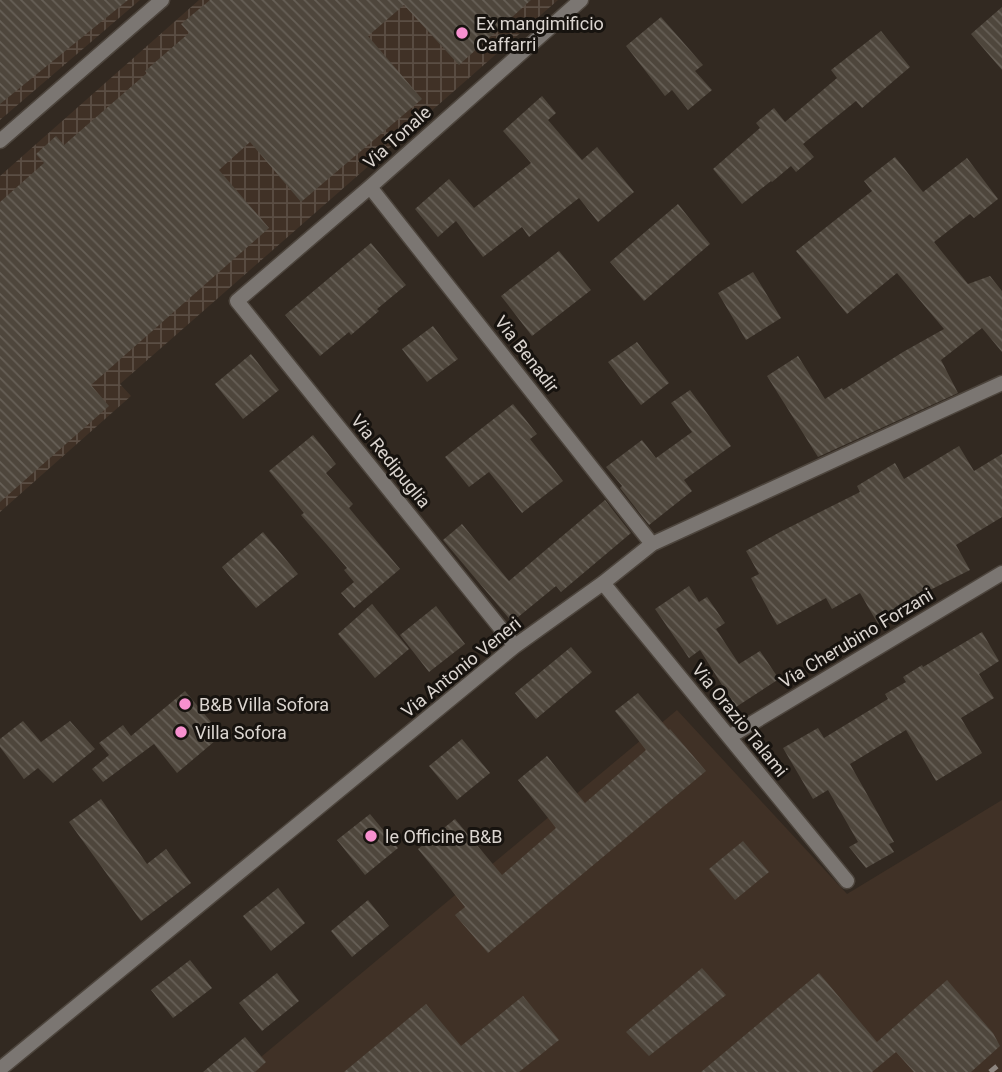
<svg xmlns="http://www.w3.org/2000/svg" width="1002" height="1072" viewBox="0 0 1002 1072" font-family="Roboto,sans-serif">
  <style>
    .industrial { fill: url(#industrial-grid) }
    .built { fill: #403126 }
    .building { fill: url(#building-back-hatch) }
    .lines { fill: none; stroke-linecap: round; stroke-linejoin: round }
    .minor-casing { stroke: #4d453d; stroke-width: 17 }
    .minor { stroke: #7b7672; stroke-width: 14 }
    .rail { stroke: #8d857f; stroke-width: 5; stroke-dasharray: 9 9; stroke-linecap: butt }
    .poi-dot { fill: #f790cf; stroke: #17130f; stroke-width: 2.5 }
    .labels { text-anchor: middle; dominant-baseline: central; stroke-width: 6; stroke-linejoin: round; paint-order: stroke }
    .poi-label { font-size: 18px; fill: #dbd5d0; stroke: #17130f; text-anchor: start }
    .street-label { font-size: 18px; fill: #dbd5d0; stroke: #17130f }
  </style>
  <defs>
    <pattern id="industrial-grid" width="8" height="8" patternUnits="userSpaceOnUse" patternTransform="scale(1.75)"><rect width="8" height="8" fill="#403126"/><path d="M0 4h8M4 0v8" fill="none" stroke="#5b4e44"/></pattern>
    <pattern id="building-back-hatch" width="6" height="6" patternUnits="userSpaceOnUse" patternTransform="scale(1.75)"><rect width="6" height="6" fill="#4e463c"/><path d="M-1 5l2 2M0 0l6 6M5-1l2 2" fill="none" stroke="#676057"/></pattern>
  </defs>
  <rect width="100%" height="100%" fill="#322921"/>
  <!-- industrial -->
  <path class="industrial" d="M0 0H140L0 120Z
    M199 0H558L120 384 131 396 0 512V176Z"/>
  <!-- built -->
  <path class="built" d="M677 710 847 894 1002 800V1072H243Z"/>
  <!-- building -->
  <path class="building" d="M0 0H128L0 104Z
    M210 0H531L459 65 404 5 368 36 422 99 301 202 250 142 219 170 269 228 91 385 109 406 0 502V202L44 163 36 154 56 136 64 145 147 73 145 71 189 33 181 24Z
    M1002 7V70L971 34Z
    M661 17 703 65 695 71 712 90 688 110 672 90 665 96 626 46Z
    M881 31 910 67 862 108 856 101 803 144 814 157 796 172 791 166 772 182 771 181 742 204 713 169 760 128 756 123 774 108 785 122 837 78 831 70Z
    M542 96 556 113 548 120 582 160 597 147 634 192 598 222 579 198 529 237 522 227 483 257 456 221 438 237 415 209 449 179 474 208 531 163 503 131Z
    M895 157 923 192 967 158 998 199 974 218 970 214 934 242 968 284 990 276 1002 291V352L982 328 941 360 958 393 818 457 767 376 798 356 825 399 842 388 843 390 903 352 944 329 897 273 847 314 796 251 872 191 864 181Z
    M678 204 710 244 644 301 610 262Z
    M371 243 406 285 377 309 379 311 351 335 349 332 320 356 285 315Z
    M559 251 591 290 532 336 501 296Z
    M753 272 781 318 746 340 718 293Z
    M433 326 458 359 427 382 402 349Z
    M637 342 669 383 641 405 608 362Z
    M251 354 279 390 243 419 215 384Z
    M690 390 731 446 684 480 692 491 649 525 620 488 622 486 606 467 642 440 656 458 692 432 671 403Z
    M513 404 537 434 530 439 563 481 522 513 489 472 469 487 445 457Z
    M313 435 336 464 326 473 353 504 349 508 400 569 354 608 341 593 354 582 344 570 347 568 301 515 304 513 269 471Z
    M959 446 974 471 1002 454V517L956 545 970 570 914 598 916 601 878 624 860 593 832 609 826 598 777 625 751 578 759 574 746 551 780 532 860 492 857 486 895 463 904 479Z
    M605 500 631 533 561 592 556 586 512 622 443 540 462 524 509 581Z
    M263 532 298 574 256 608 222 567Z
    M689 586 699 602 707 597 725 623 716 629 739 664 760 651 779 679 736 707 700 650 689 658 655 609Z
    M372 604 409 649 375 678 338 634Z
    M436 606 465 644 429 672 400 635Z
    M982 632 999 661 979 674 994 698 961 718 982 753 936 781 906 730 850 764 894 842 889 844 894 852 866 868 849 847 858 842 828 790 813 799 783 748 818 728 824 738 888 699 885 694 906 682 903 677 922 665 923 667Z
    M571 647 592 672 536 719 515 693Z
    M185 691 222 735 177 773 154 744 103 782 92 769 109 755 99 743 123 725 131 736Z
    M638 693 669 730 670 729 706 771 488 953 455 915 465 907 418 849 455 819 502 875 556 828 518 780 547 756 585 803 646 750 615 711Z
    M23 721 41 742 70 721 95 749 53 783 38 768 24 779 0 747V739Z
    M462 739 490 773 457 800 429 766Z
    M101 799 147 864 166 849 191 883 141 921 69 822Z
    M370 814 398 848 365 875 337 840Z
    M743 841 769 872 735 900 709 869Z
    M278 888 305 923 271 951 243 916Z
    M368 900 389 926 352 957 331 931Z
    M190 960 212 988 173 1018 151 990Z
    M702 968 726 995 649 1056 626 1032Z
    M277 973 299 1001 262 1031 239 1003Z
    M819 973 877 1042 947 980 993 1033 1000 1046 971 1072H914L896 1052 872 1072H701Z
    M523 996 559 1040 519 1072H344L426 1004 461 1046Z
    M245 1037 266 1062 255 1072H203Z"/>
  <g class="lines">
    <defs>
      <path id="minor" d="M0 141 162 0
        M370 187 652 544
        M603 583 847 881
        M515 646 237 301 370 187 581 0
        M729 737 1002 573
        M0 1069 515 646 603 583 652 544 1002 383"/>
    </defs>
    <!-- minor casing -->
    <use href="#minor" class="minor-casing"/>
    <!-- minor -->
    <use href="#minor" class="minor"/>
    <!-- rail -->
    <path class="rail" d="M990 1072 1002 1062"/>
  </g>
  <!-- markers -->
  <g class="poi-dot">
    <circle cx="462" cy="33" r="7"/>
    <circle cx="185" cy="704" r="7"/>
    <circle cx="181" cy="732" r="7"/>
    <circle cx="371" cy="836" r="7"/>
  </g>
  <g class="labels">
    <!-- poi labels -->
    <g class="poi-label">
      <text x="476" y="23">Ex mangimificio<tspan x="476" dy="21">Caffarri</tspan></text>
      <text x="199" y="704">B&amp;B Villa Sofora</text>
      <text x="195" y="732">Villa Sofora</text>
      <text x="385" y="836">le Officine B&amp;B</text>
    </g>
    <!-- street labels -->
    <g class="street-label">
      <text transform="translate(397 137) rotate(-42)">Via Tonale</text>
      <text transform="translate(527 354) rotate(52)">Via Benadir</text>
      <text transform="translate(391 461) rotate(51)">Via Redipuglia</text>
      <text transform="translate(856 638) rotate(-31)">Via Cherubino Forzani</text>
      <text transform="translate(461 667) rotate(-39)">Via Antonio Veneri</text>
      <text transform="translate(740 720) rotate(51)">Via Orazio Talami</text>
    </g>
  </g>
</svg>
